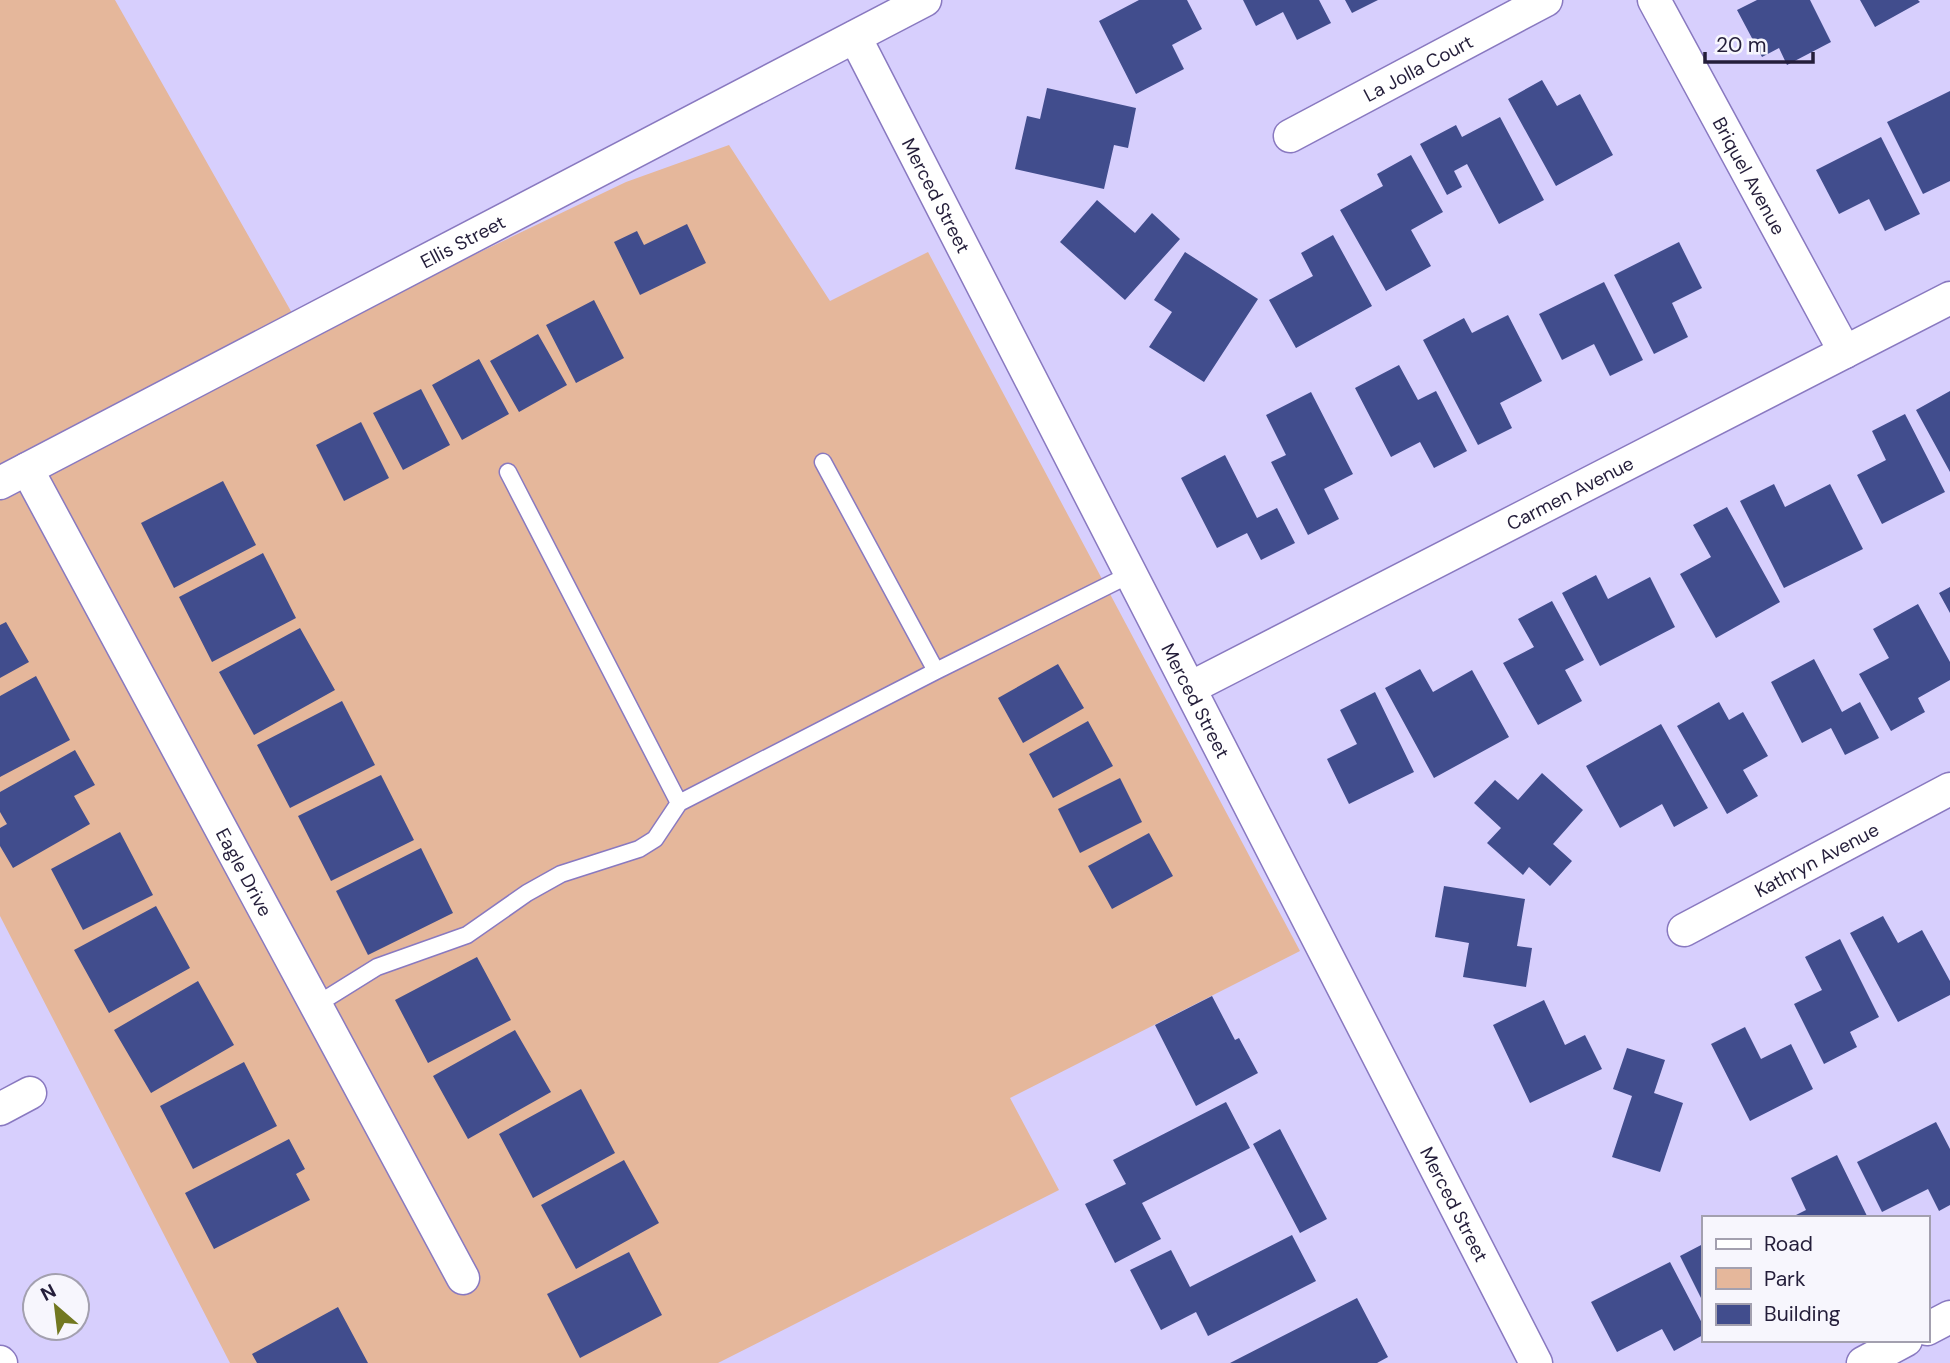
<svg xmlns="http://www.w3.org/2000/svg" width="1950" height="1363" viewBox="0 0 1950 1363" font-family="'DM Sans',sans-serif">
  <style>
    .green { fill: #e5b79b }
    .building { fill: #414d8d }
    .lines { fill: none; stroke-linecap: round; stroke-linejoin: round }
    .service-casing { stroke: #8979c0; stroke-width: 19 }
    .minor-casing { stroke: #8979c0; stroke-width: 35 }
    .service { stroke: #fff; stroke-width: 16 }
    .minor { stroke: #fff; stroke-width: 32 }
    .labels { text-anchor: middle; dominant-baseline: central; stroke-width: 7; stroke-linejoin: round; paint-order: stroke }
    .street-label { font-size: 19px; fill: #241e3a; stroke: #f7f6fd }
  </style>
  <rect width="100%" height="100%" fill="#d7cffd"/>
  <!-- green -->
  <path class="green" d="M0 0H115L305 336 626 182 729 145 830 301 928 252 1300 951 1010 1098 1059 1190 718 1363H230L0 916Z"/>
  <!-- building -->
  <path class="building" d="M1139 0H1187L1202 29 1172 45 1184 69 1136 94 1099 21Z
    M1243 0H1319L1331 23 1297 40 1283 12 1256 26Z
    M1345 0H1378L1352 13Z
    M1757 0H1810L1831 42 1787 65 1779 48 1762 57 1737 10Z
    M1860 0H1918L1920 2 1875 27Z
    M1542 80 1557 106 1580 94 1613 155 1556 186 1508 99Z
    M1047 88 1136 108 1128 148 1114 145 1104 189 1015 169 1027 116 1040 119Z
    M1950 91V181L1923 194 1887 122Z
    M1500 117 1544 200 1499 224 1467 164 1454 171 1462 187 1447 195 1420 144 1456 125 1462 137Z
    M1881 137 1920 214 1885 231 1869 199 1839 214 1816 170Z
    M1411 155 1443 212 1411 230 1431 266 1386 291 1340 210 1383 186 1377 174Z
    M1097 200 1135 233 1152 213 1180 239 1125 300 1060 242Z
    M687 224 706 263 640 295 614 242 637 231 644 245Z
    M1333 235 1372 306 1296 348 1269 300 1313 276 1301 253Z
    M1679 242 1702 288 1672 303 1688 337 1654 354 1614 275Z
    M1185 252 1258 299 1204 382 1149 347 1172 312 1154 300Z
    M1604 282 1643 360 1610 376 1594 344 1562 360 1539 314Z
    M594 300 624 358 576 383 546 325Z
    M1508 315 1542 381 1500 403 1512 428 1478 445 1423 340 1464 318 1472 333Z
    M538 334 567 385 519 412 490 361Z
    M479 359 509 414 462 440 432 385Z
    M1399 365 1418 400 1436 391 1467 451 1434 468 1420 442 1391 457 1355 388Z
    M421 389 450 445 403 470 373 413Z
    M1950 391V472L1916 410Z
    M1311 392 1353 474 1324 489 1339 519 1308 535 1271 462 1286 455 1266 415Z
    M1905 414 1945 492 1882 524 1857 475 1886 460 1872 431Z
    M361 422 389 478 344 501 316 445Z
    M1225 455 1257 518 1277 508 1295 543 1261 560 1247 533 1217 548 1181 478Z
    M223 481 256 545 174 588 141 523Z
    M1774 484 1785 507 1830 484 1863 549 1784 588 1740 501Z
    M1727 507 1780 602 1716 638 1680 574 1711 557 1693 525Z
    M263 553 296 618 212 662 179 597Z
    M1596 575 1608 599 1650 577 1675 627 1600 666 1562 593Z
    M1950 587V613L1939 593Z
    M1552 601 1584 660 1565 670 1582 701 1538 725 1503 663 1534 647 1518 619Z
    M1918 604 1950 662V680L1918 698 1925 712 1891 731 1859 674 1889 658 1873 629Z
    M6 622 29 662 0 678V625Z
    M300 628 335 690 254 735 219 672Z
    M1814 659 1842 712 1860 702 1879 738 1845 755 1831 728 1802 743 1771 682Z
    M1058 664 1084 708 1023 743 998 698Z
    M1420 669 1433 692 1472 670 1509 737 1434 778 1385 688Z
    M36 676 70 740 0 777V696Z
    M1375 692 1414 772 1349 804 1327 759 1357 744 1340 710Z
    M342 701 375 765 290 808 257 745Z
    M1719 702 1729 720 1743 712 1768 756 1743 770 1758 796 1727 814 1677 726Z
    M1088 721 1113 766 1053 798 1029 754Z
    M1661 724 1708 808 1674 827 1662 804 1620 828 1586 766Z
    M75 750 95 785 74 796 90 824 13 868 0 846V828L7 824 0 812V792Z
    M1542 773 1583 810 1553 844 1572 861 1550 886 1529 867 1523 875 1487 843 1501 828 1474 803 1495 780 1518 800Z
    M381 775 414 840 331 881 298 816Z
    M1120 778 1142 822 1080 853 1058 809Z
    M120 832 153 895 83 930 51 869Z
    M1149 833 1173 876 1112 909 1088 866Z
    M421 848 453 913 368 955 336 891Z
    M1444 886 1525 899 1517 946 1532 948 1526 987 1463 977 1469 943 1435 937Z
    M156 906 190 968 109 1013 74 950Z
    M1883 916 1898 943 1922 930 1950 981V995L1898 1022 1850 933Z
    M1840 939 1879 1017 1850 1032 1857 1047 1824 1064 1794 1004 1822 990 1805 957Z
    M477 957 511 1020 428 1063 395 1000Z
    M198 981 234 1045 151 1093 114 1030Z
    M1212 996 1235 1040 1239 1038 1258 1073 1196 1106 1155 1025Z
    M1544 1000 1565 1045 1585 1035 1602 1069 1530 1103 1493 1025Z
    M1745 1027 1761 1059 1791 1044 1813 1089 1750 1121 1711 1044Z
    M515 1030 551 1092 468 1139 433 1076Z
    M1627 1048 1665 1060 1654 1093 1683 1103 1660 1172 1612 1157 1632 1096 1613 1089Z
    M244 1062 277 1126 193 1169 160 1106Z
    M581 1089 615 1153 533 1198 499 1134Z
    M1226 1102 1250 1148 1142 1203 1161 1239 1115 1263 1085 1204 1126 1184 1113 1160Z
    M1936 1122 1950 1149V1205L1939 1211 1928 1189 1882 1212 1857 1162Z
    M1280 1129 1327 1219 1300 1233 1253 1144Z
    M289 1139 305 1169 296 1174 310 1200 214 1249 185 1193Z
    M1837 1155 1868 1218H1790L1806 1210 1791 1178Z
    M624 1160 659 1223 576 1269 541 1205Z
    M1292 1235 1316 1281 1208 1336 1196 1312 1161 1330 1130 1270 1171 1250 1190 1287Z
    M1703 1244V1302L1680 1256Z
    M629 1252 662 1315 580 1358 547 1294Z
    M1670 1262 1703 1325V1335L1674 1351 1662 1329 1617 1352 1591 1302Z
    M1357 1298 1388 1357 1377 1363H1230Z
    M338 1307 368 1363H257L252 1354Z"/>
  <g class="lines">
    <defs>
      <path id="service" d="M823 462 936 671
        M508 472 679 803 936 671 1131 574
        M316 1005 377 967 467 935 527 893 561 874 639 849 655 839 679 803"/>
      <g id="minor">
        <path id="s1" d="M1654 0 1845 352"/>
        <path id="s2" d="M855 37 1536 1363"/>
        <path id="s3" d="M1290 136 1546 0"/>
        <path id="s4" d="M27 469 463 1278"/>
        <path id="s5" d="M0 483 925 0"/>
        <path id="s6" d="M1190 688 1950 298"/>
        <path id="s7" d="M1684 930 1950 789"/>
        <path d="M0 1109 30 1093"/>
        <path d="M1927 1329 1950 1317"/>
        <path d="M0 1362 1 1363"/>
        <path d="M1863 1363 1906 1340"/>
      </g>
    </defs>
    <!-- service casing -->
    <use href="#service" class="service-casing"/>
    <!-- minor casing -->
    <use href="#minor" class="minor-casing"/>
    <!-- service -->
    <use href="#service" class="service"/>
    <!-- minor -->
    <use href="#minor" class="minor"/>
  </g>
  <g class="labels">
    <!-- street labels -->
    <g class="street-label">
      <text stroke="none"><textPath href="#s3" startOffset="145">La Jolla Court</textPath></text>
      <text stroke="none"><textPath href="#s1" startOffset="200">Briquel Avenue</textPath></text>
      <text stroke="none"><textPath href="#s2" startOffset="178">Merced Street</textPath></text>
      <text stroke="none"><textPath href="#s5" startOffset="522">Ellis Street</textPath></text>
      <text stroke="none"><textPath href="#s6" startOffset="427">Carmen Avenue</textPath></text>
      <text stroke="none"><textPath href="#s2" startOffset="746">Merced Street</textPath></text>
      <text stroke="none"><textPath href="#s7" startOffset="150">Kathryn Avenue</textPath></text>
      <text stroke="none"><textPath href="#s4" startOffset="458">Eagle Drive</textPath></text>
      <text stroke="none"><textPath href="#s2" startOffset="1312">Merced Street</textPath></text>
    </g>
  </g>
  <!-- legend -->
  <rect x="1702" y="1216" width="228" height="126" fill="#f7f6fd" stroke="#a3a0af" stroke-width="2"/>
  <rect x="1716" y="1239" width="35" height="10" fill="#ffffff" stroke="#a3a0af" stroke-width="2"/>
  <text x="1764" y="1251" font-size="21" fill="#241e3a">Road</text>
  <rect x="1716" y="1268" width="35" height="21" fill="#e5b79b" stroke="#a3a0af" stroke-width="2"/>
  <text x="1764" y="1286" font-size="21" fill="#241e3a">Park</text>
  <rect x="1716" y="1304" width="35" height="21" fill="#414d8d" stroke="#a3a0af" stroke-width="2"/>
  <text x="1764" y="1321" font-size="21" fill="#241e3a">Building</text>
  <!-- north arrow -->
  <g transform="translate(56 1307) rotate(332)"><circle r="33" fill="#f7f6fd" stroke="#a3a0af" stroke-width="2"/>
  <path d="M0-5L12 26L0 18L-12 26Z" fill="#727821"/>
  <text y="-10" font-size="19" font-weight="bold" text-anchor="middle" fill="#241e3a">N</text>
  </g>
  <!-- scale -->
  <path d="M1705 52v10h108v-10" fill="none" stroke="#241e3a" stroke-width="3.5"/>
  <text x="1716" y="52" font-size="21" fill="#241e3a" stroke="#f7f6fd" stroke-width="5" paint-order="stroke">20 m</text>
</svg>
